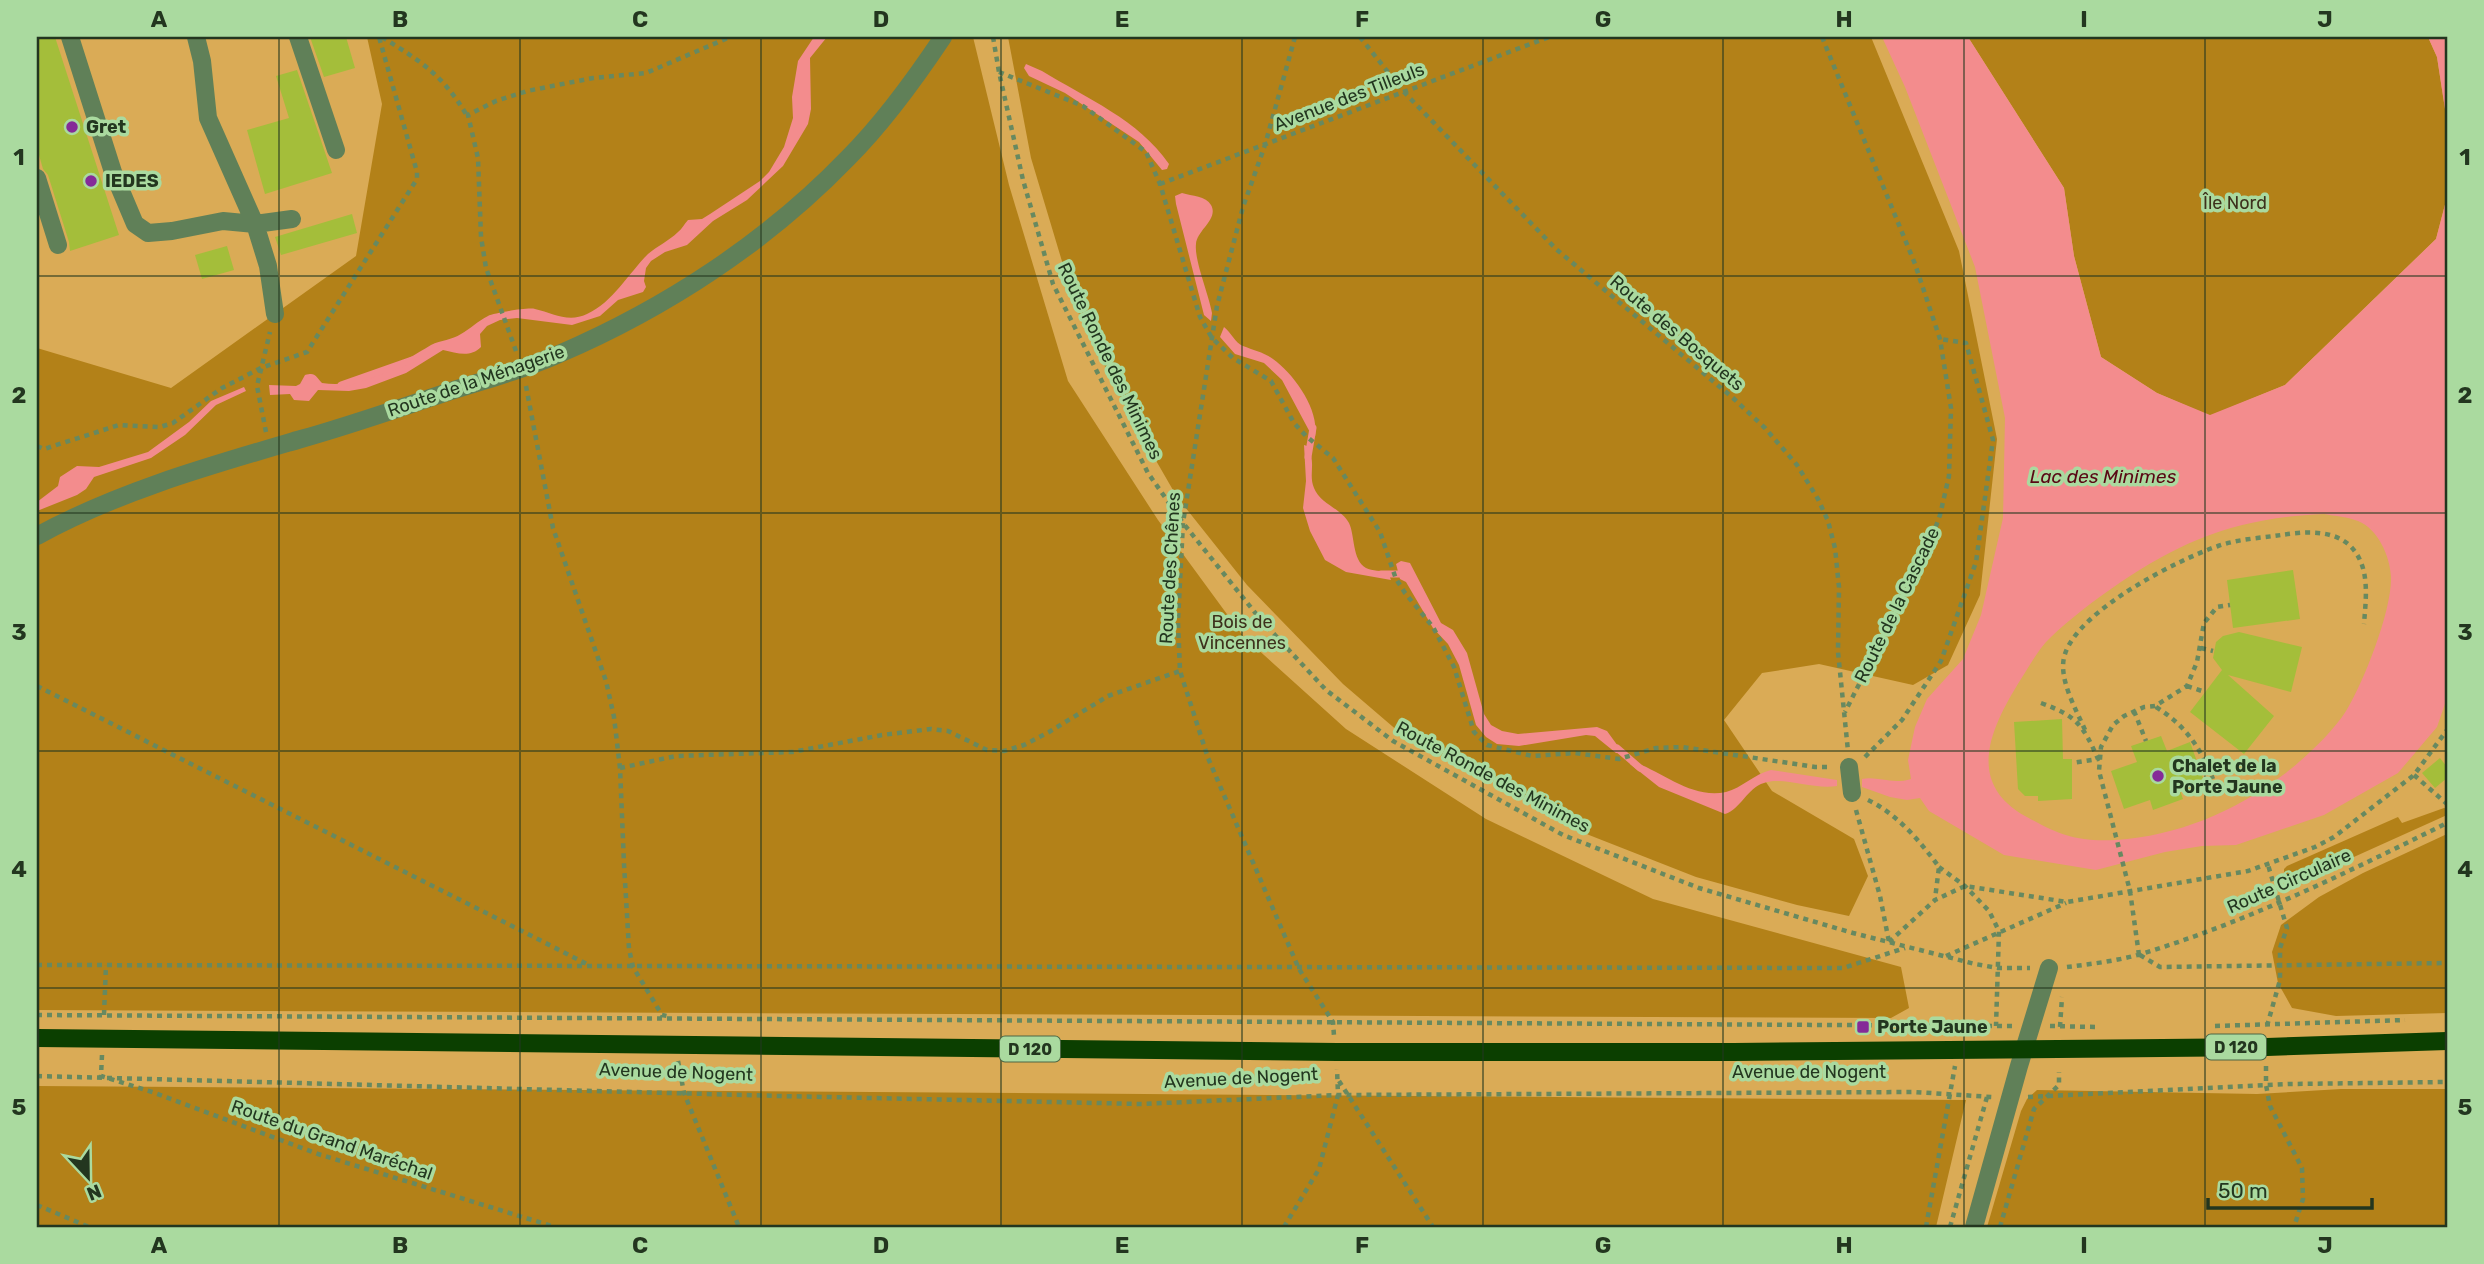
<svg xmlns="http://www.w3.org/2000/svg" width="2484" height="1264" viewBox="0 0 2484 1264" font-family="Rubik,sans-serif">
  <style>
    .green { fill: #daab56 }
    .forest { fill: #b38118 }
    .water { fill: #f38c8d; fill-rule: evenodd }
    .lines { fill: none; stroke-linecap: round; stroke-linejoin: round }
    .stream { stroke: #f38c8d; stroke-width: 7 }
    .building { fill: #a4be3a }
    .path { stroke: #678960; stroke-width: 4.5; stroke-dasharray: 5 5; stroke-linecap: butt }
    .minor { stroke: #608058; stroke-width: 18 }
    .major { stroke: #0b3f00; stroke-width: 18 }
    .grid { fill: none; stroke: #23361f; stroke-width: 2; stroke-opacity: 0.55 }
    .poi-dot { fill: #852b98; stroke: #aada9f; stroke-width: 2.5 }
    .labels { text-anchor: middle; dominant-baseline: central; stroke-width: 7; stroke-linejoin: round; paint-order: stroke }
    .shield { fill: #aada9f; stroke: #4c6745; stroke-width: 2 }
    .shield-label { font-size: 16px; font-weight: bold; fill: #23361f }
    .street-label { font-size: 18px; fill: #23361f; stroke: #aada9f }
    .poi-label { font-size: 18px; font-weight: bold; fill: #23361f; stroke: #aada9f; text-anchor: start }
    .park-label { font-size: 18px; fill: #3d311c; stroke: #aada9f }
    .water-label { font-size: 19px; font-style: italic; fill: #590714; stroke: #aada9f }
    .neatline { fill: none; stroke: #23361f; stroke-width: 2.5 }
    .grid-label { font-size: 23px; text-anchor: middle; font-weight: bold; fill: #23361f }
  </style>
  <rect width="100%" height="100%" fill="#aada9f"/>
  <!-- green -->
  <path class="green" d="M37 37H2447V1227H37Z"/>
  <!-- forest -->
  <path class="forest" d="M367 37H973L1009 185 1068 381 1158 520 1243 636 1346 729 1486 819 1653 899 1901 967 1909 1008 1891 1018 37 1010V348L171 388 356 256 382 104Z
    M1008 37H1871L1959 251 1997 439 1980 595 1948 665 1913 685 1819 664 1762 673 1724 720 1772 791 1854 839 1868 876 1849 916 1797 905 1696 877 1589 835 1491 780 1406 738 1343 684 1247 585 1177 497 1124 405 1076 308 1031 158Z
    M1968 37H2428L2437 57 2447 122V197L2436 239 2285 385 2210 416 2157 393 2101 357 2074 256 2064 188Z
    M2444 808 2447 809V815L2325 870 2295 883H2288L2284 877V869L2287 866 2398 817 2402 823Z
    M2447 834V1013L2336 1016 2292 1008 2278 983 2272 952 2281 925 2319 897 2363 873Z
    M37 1086 1966 1100 1936 1227H37Z
    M2341 1089H2447V1227H1987L2021 1111 2027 1099 2037 1090 2257 1094Z"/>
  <!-- water -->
  <path class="water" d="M814 37H827L810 58 811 109 808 124 783 166 747 200 713 221 687 245 665 252 651 261 646 268 644 281 646 287 643 292 618 300 600 316 572 325 517 318 500 320 487 326 480 334 481 347C470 358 457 353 443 350L406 373 366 388 349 391 318 390 309 401 294 400 290 394 270 395 269 385 296 386 300 384 305 375C316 372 315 376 322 383 364 389 397 365 431 345 441 340 452 340 461 334 470 329 478 321 488 316 494 313 528 307 535 309 553 313 568 323 587 314 613 302 628 274 648 254 657 246 669 241 678 232 682 229 684 224 688 220L702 219 710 214 760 181 769 172 784 147 793 118 792 97 798 61Z
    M1882 37H1968L2064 188 2074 256 2101 357 2157 393 2210 415 2285 385 2436 239 2447 197V698L2437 727 2398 773 2324 815 2236 845 2202 846 2165 852 2096 870 2004 855 1929 811 1920 798 1907 800 1890 797 1862 787V779C1878 776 1892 785 1911 779L1908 760 1915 727 1927 699 1963 659 1981 615 2003 518 2005 418 1975 267 1905 87ZM2324 514C2335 516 2348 517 2358 521 2378 529 2390 556 2391 577 2392 610 2364 682 2346 711 2333 732 2303 760 2283 775 2234 812 2177 836 2116 840 2076 842 2059 835 2025 816 1963 781 1993 724 2021 679 2030 665 2039 648 2051 637 2088 602 2150 559 2197 540 2239 523 2279 516 2324 514Z
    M2428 37H2447V122L2437 57Z
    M1026 64 1042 71C1086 98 1139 120 1169 164L1167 169 1162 170 1139 142 1065 93 1029 76 1024 68Z
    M1182 193C1192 196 1206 196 1211 205 1219 219 1197 230 1196 244 1194 260 1209 295 1212 313L1211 321 1204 315 1176 204 1175 196Z
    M1224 327C1231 332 1235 343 1243 346 1253 350 1263 352 1273 359 1294 374 1320 410 1315 437L1313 438 1282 380 1264 363 1235 354 1220 337Z
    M244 387 246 391 216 405 185 435 151 458 94 477 86 489 77 495 37 511V502L58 486 60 477 77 466 99 467 148 452 189 422 211 401Z
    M1304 445 1307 446C1317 462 1308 474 1314 488 1320 504 1341 508 1349 523 1355 535 1352 560 1366 568 1372 571 1382 571 1388 572L1391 580 1346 572 1325 560 1310 531 1303 508 1306 481Z
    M1401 561 1410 563 1441 623 1453 630 1467 653 1484 714 1491 725 1502 731 1518 734 1597 727 1607 731 1623 753H1616L1595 736 1586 735 1519 746 1497 744 1486 737 1476 725 1459 665 1448 644 1433 628 1406 582 1400 579 1396 564Z
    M1637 763C1665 774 1693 799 1726 792 1742 788 1754 774 1771 770L1837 780V786C1813 790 1783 776 1764 783 1747 788 1741 809 1725 814L1659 787 1630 764Z"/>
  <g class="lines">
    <!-- stream -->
    <path class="stream" d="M341 385 412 360
      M1308 457 1313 428
      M1381 574H1402L1407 577
      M1617 748 1640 768"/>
  </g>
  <!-- building -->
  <path class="building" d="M37 37H55L119 235 70 251 69 242 48 175 43 169 37 148Z
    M310 37H346L355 68 324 77Z
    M297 70 332 173 265 194 247 130 289 118 276 76Z
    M352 214 357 233 281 255 275 237Z
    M227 246 234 270 202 279 195 255Z
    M2293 570 2300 619 2233 628 2227 580Z
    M2239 632 2302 647 2291 692 2228 675 2274 716 2244 754 2190 712 2222 670 2213 658 2216 642 2223 636Z
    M2062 719 2063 759H2072V799L2038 801V796H2025L2018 789 2014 722Z
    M2161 736 2167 751 2190 742 2204 781 2180 790 2183 799 2153 810 2150 800 2124 809 2111 771 2137 762 2131 746Z
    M2440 758 2447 767V778L2435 788 2422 773Z"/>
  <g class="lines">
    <!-- path -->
    <path class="path" d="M382 37C420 61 442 74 466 114
      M993 37 999 72 1023 180 1053 284 1148 473 1183 523 1261 620 1326 690 1393 741 1563 835 1699 888 1853 933 1975 964 1998 968H2030
      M1295 37 1265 145 1243 207 1217 306 1183 523 1178 621 1180 671 1208 758 1299 969 1333 1022 1334 1036
      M1360 37 1403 91 1556 249 1733 398 1765 428 1797 465 1818 499 1828 521 1835 548 1839 587 1838 652 1848 751
      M1822 37 1915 264 1940 339 1951 408 1949 476 1940 515 1928 548 1845 712
      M999 72 1083 106 1146 152 1160 184 1200 317 1212 338 1233 358 1271 381 1294 423 1306 436 1333 458 1380 532 1396 579 1405 593 1433 627 1454 667 1474 732 1487 745 1532 756 1575 753 1619 759 1656 748 1682 747 1815 767H1831
      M1160 184 1549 37
      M516 351 486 268 481 237 478 158 468 115 496 101 527 91 593 78 646 73 730 37
      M526 386 553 528 606 681 614 717 620 768 624 864 629 949 633 967 662 1015 667 1016
      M266 432 257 386 270 332
      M37 446 44 449 119 425 160 427 173 423 222 388 261 368 307 352 417 179V172L379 37
      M2201 648 2213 651
      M37 686 589 965
      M2187 686 2205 692
      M2041 703C2077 716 2083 725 2098 759L2072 763
      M2156 707C2185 725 2200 747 2213 779
      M2134 711 2146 741
      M2085 730C2076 709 2057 677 2065 654 2079 610 2177 560 2218 546 2238 539 2261 538 2281 535 2302 532 2330 529 2348 544 2371 564 2366 597 2364 624
      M1865 757 1902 720 1941 661 1976 562 1993 440 1966 343 1940 339
      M620 768 676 756 792 752 882 735 931 729 948 731 987 750 1004 751 1024 745 1049 732 1108 696 1180 671
      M2414 775 2447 804
      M1868 800C1897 814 1920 841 1939 867L1935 899
      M1856 810 1880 896 1889 942
      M1939 867 1965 886 1989 911 1999 931 1996 1026
      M1889 942 1935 900 1965 886 2067 902 2248 871 2315 847 2334 837 2414 775 2447 730
      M2139 955 2130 891 2099 771 2101 747 2113 725 2124 716 2144 707 2155 706 2187 686 2197 662 2204 623 2217 607 2230 605
      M2140 955 2160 967 2447 963
      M1946 956 2066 903
      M37 965 1843 968 1905 948
      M2067 967C2091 964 2117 961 2141 954 2247 922 2348 872 2447 823
      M37 1015 2013 1026
      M104 1015 106 965
      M2050 1026 2097 1027
      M2215 1026 2405 1020
      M2267 1026 2280 980V948L2287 928 2268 865
      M2060 1027 2062 997
      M102 1055 101 1076 155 1093 318 1154 555 1227
      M678 1061 684 1093 739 1227
      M2266 1066V1085L2270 1106 2302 1168 2303 1199 2294 1227
      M37 1076 781 1096 1142 1104 1338 1095 1914 1092 1992 1097
      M1339 1081 1433 1227
      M2028 1097 2290 1084 2447 1082
      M37 1205 89 1227
      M1284 1227 1319 1169 1338 1095 1337 1069
      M1926 1227 1955 1066
      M1950 1227 1987 1097
      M2000 1227 2034 1109 2059 1085V1072"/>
    <!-- minor -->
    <path class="minor" d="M70 37 113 172 135 224 148 233 172 231 223 221 255 224 292 219
      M196 37 202 61 208 118 255 224 268 266 275 314
      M298 37 336 150
      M37 178 58 245
      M37 536C119 491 212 465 301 439 351 425 399 408 448 392 485 380 524 370 559 354 666 308 767 242 848 158 884 122 915 79 943 37
      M1849 767 1852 793
      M1974 1227 2019 1066 2049 968"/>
    <!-- major -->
    <path class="major" d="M37 1038 1337 1052H1734L2267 1047 2447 1041"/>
  </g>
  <!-- grid -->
  <path class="grid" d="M279 37V1227M520 37V1227M761 37V1227M1001 37V1227M1242 37V1227M1483 37V1227M1723 37V1227M1964 37V1227M2205 37V1227M37 276H2447M37 513H2447M37 751H2447M37 988H2447"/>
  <!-- markers -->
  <g class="poi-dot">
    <circle cx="72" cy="127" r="7"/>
    <circle cx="91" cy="181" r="7"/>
    <circle cx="2158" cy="776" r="7"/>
    <rect x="1856" y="1020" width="14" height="14" rx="3.5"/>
  </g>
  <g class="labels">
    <!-- shield labels -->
    <g class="shield">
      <rect x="2206" y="1034.5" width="60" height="25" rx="5"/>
      <rect x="1000" y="1036.5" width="60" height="25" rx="5"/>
    </g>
    <g class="shield-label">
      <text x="2236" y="1047">D 120</text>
      <text x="1030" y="1049">D 120</text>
    </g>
    <!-- street labels -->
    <g class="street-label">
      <text transform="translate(1349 97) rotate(-21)">Avenue des Tilleuls</text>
      <text transform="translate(1677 333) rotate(40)">Route des Bosquets</text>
      <text transform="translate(1110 361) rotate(64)">Route Ronde des Minimes</text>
      <text transform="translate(476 381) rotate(-19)">Route de la Ménagerie</text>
      <text transform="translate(1170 568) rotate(-87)">Route des Chênes</text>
      <text transform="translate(1897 605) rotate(-64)">Route de la Cascade</text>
      <text transform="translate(1493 777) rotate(28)">Route Ronde des Minimes</text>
      <text transform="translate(2289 881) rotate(-24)">Route Circulaire</text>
      <text transform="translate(676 1072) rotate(2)">Avenue de Nogent</text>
      <text x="1809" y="1072">Avenue de Nogent</text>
      <text transform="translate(1241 1078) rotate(-3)">Avenue de Nogent</text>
      <text transform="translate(332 1140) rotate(19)">Route du Grand Maréchal</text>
    </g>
    <!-- poi labels -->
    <g class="poi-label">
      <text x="86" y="127">Gret</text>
      <text x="105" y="181">IEDES</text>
      <text x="2172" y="766">Chalet de la<tspan x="2172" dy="21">Porte Jaune</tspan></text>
      <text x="1877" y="1027">Porte Jaune</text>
    </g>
    <!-- park labels -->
    <g class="park-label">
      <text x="2235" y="203">Île Nord</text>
      <text x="1242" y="622">Bois de<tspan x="1242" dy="21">Vincennes</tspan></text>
    </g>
    <!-- water labels -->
    <g class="water-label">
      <text x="2103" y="476">Lac des Minimes</text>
    </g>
  </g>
  <!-- border -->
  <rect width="2484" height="1264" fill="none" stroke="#aada9f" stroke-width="77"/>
  <!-- north arrow -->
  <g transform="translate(88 1177) rotate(158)" stroke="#aada9f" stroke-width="5" paint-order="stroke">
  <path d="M0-5L12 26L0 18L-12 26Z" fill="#23361f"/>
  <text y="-10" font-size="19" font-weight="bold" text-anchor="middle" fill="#23361f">N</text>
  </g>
  <!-- scale -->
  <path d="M2208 1198v10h164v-10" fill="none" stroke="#23361f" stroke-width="3.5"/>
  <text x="2218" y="1198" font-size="21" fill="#23361f" stroke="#aada9f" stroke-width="5" paint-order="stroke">50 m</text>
  <rect x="38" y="38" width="2408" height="1188" class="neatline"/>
  <g class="grid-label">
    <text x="159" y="27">A</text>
    <text x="400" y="27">B</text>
    <text x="640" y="27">C</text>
    <text x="881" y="27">D</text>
    <text x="1122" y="27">E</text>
    <text x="1362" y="27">F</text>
    <text x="1603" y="27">G</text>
    <text x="1844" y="27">H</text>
    <text x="2084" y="27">I</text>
    <text x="2325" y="27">J</text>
    <text x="19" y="165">1</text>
    <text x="2465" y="165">1</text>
    <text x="19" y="403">2</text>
    <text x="2465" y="403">2</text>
    <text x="19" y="640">3</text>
    <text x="2465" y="640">3</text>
    <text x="19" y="877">4</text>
    <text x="2465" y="877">4</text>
    <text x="19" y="1115">5</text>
    <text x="2465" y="1115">5</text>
    <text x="159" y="1253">A</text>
    <text x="400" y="1253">B</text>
    <text x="640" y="1253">C</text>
    <text x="881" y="1253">D</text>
    <text x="1122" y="1253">E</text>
    <text x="1362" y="1253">F</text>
    <text x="1603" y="1253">G</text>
    <text x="1844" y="1253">H</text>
    <text x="2084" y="1253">I</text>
    <text x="2325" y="1253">J</text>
  </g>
</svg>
